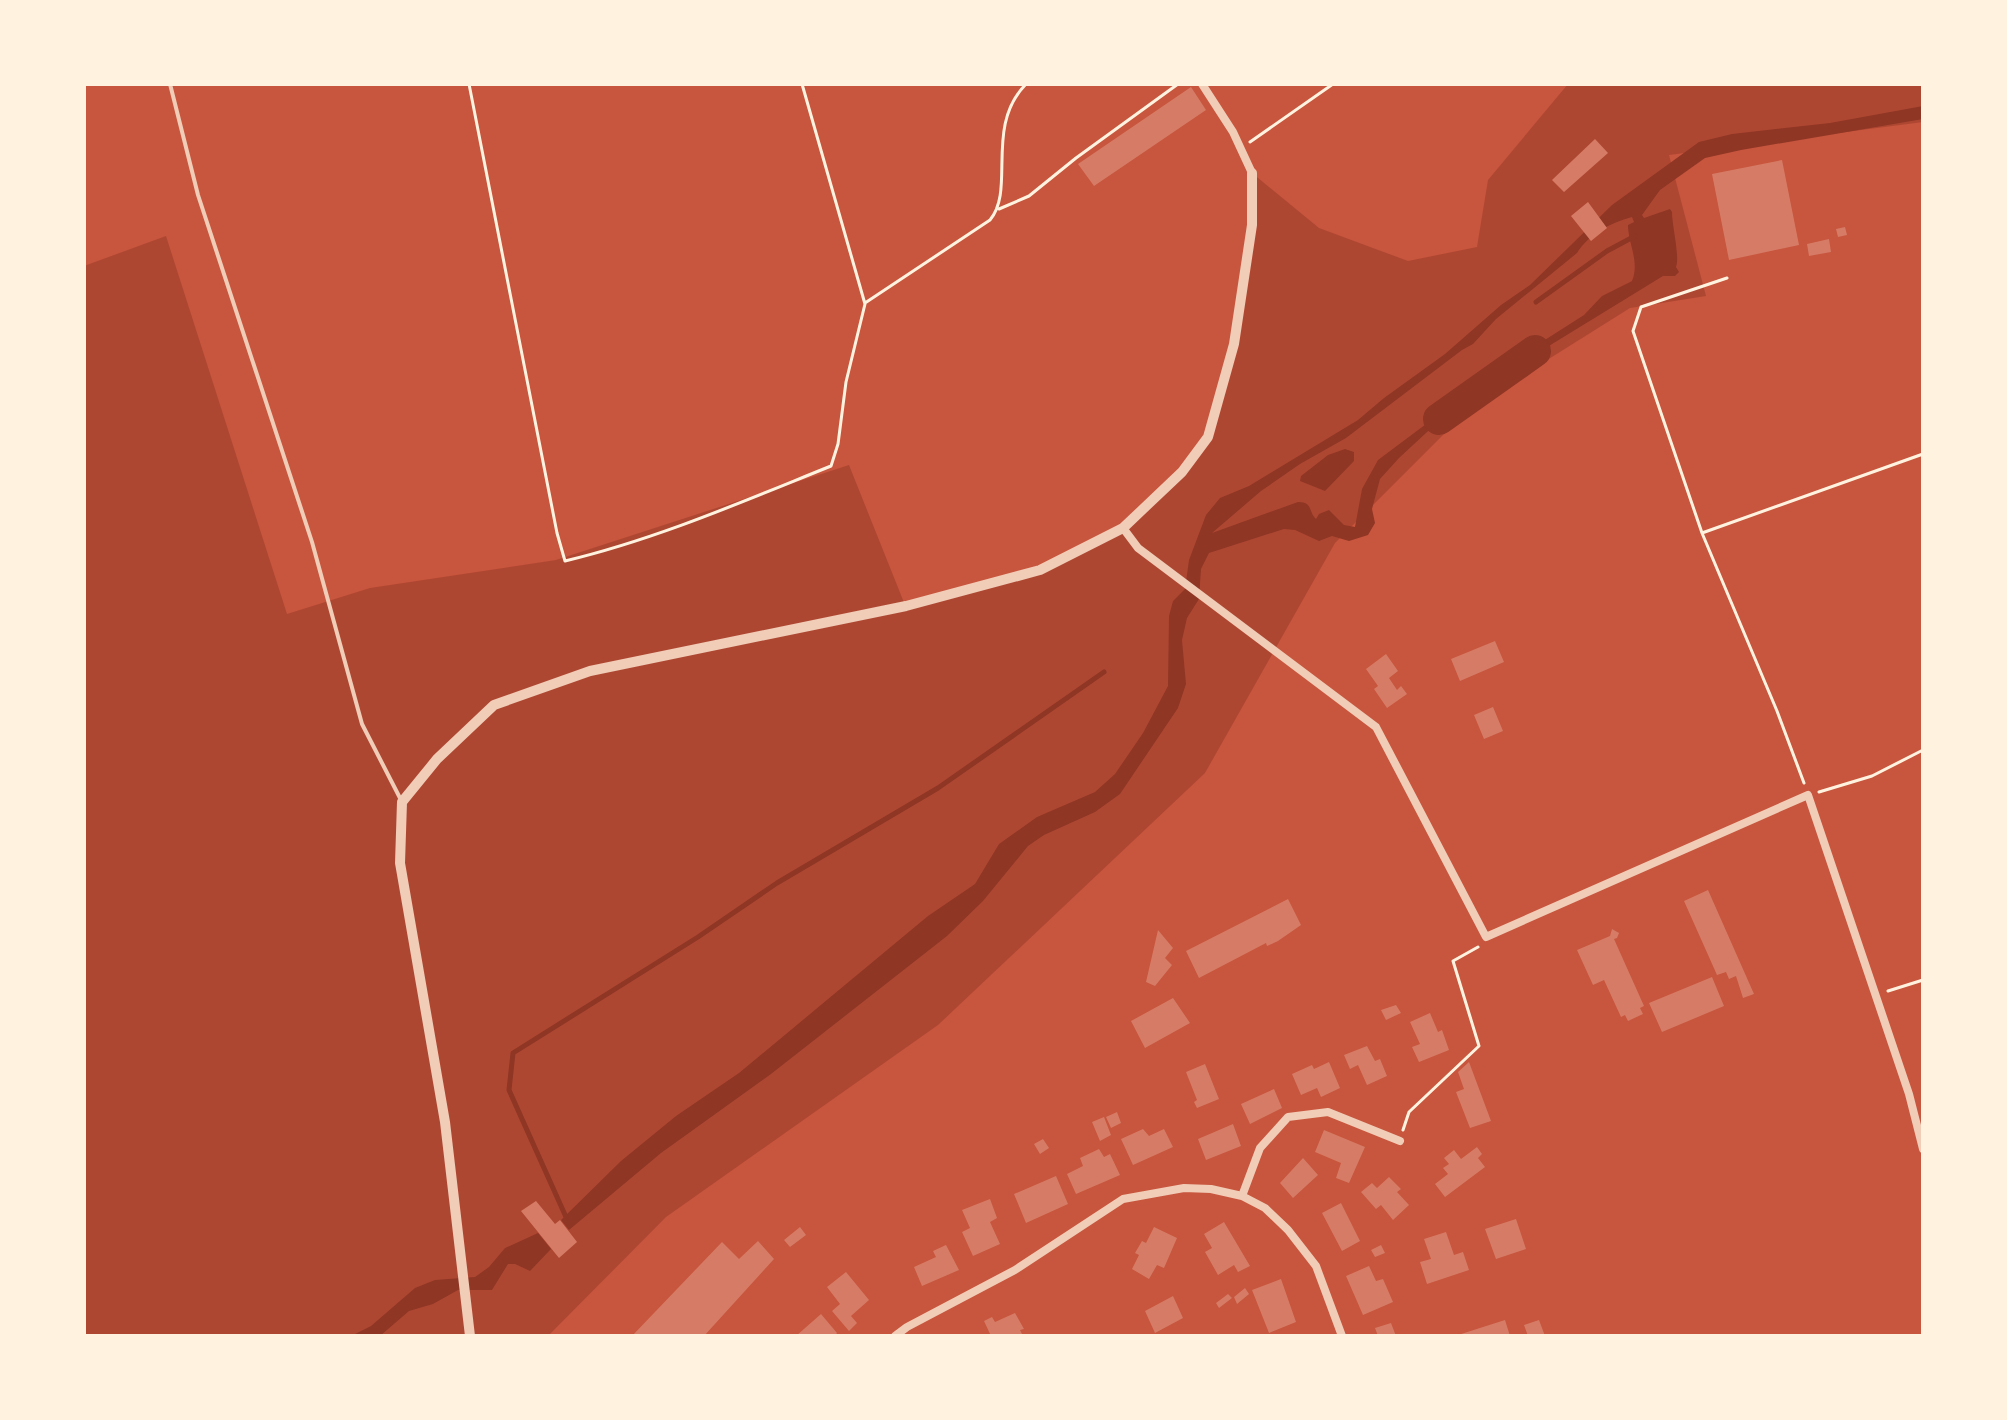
<svg xmlns="http://www.w3.org/2000/svg" width="2007" height="1420" viewBox="0 0 2007 1420" font-family="'PT Sans Narrow',sans-serif">
  <style>
    .green { fill: #ae4732 }
    .water { fill: #8f3625; fill-rule: evenodd }
    .lines { fill: none; stroke-linecap: round; stroke-linejoin: round }
    .stream { stroke: #8f3625; stroke-width: 5 }
    .river { stroke: #8f3625; stroke-width: 32 }
    .building { fill: #d67c66 }
    .path { stroke: #fff3e0; stroke-width: 3 }
    .service { stroke: #f1ccb7; stroke-width: 4 }
    .minor { stroke: #f1ccb7; stroke-width: 8 }
    .tertiary { stroke: #f1ccb7; stroke-width: 10 }
  </style>
  <rect width="100%" height="100%" fill="#c8553d"/>
  <!-- green -->
  <path class="green" d="M1568 84H1923V122L1669 155 1706 296 1630 308 1469 409 1335 543 1205 773 938 1025 666 1217 548 1336H84V266L166 236 287 614 370 588 556 560 849 465 905 605 1041 570 1123 528 1182 472 1208 437 1234 344 1252 225V173L1319 228 1408 261 1477 247 1488 180Z"/>
  <!-- water -->
  <path class="water" d="M1923 106V119L1741 150 1705 158 1660 190 1642 215 1644 218 1670 209 1672 212C1672 226 1680 256 1676 267L1679 272 1675 276H1663L1487 384 1460 408 1440 420 1399 458 1380 479 1372 509 1375 523 1368 535 1349 541 1332 536 1319 541 1295 530 1284 529 1209 553 1201 569 1199 599 1187 618 1182 640 1186 684 1178 708 1120 794 1095 812 1044 835 1028 846 983 901 947 936 771 1074 661 1153 569 1230 561 1220 621 1161 676 1116 739 1073 928 916 975 884 999 844 1037 817 1095 792 1115 774 1143 733 1168 686 1169 616 1173 601 1185 589 1189 560 1206 515 1220 498 1249 486 1358 420 1384 398 1445 354 1501 305 1530 285 1612 205 1699 142 1732 134 1830 123ZM1632 217 1634 222 1628 225C1628 243 1640 262 1632 281L1602 296 1584 315 1501 368 1378 460 1362 489 1355 527 1344 525 1329 510 1319 514 1316 519C1308 511 1313 502 1298 502L1212 533 1261 491 1300 464 1346 438 1462 350 1473 344 1496 319 1577 253C1589 234 1610 223 1632 217Z
    M1345 449 1354 452V461L1325 491 1300 481 1301 476 1328 455Z
    M538 1233 551 1249 530 1271 515 1264H508L492 1290H458L433 1304 409 1311 380 1336H351L371 1326 415 1288 435 1280 475 1277 489 1267 505 1248Z"/>
  <g class="lines">
    <!-- stream -->
    <path class="stream" d="M1536 302 1607 251 1635 236
      M566 1217 509 1090 513 1053 698 937 777 883 938 788 1104 672"/>
    <!-- river -->
    <path class="river" d="M1439 419 1535 351"/>
  </g>
  <!-- building -->
  <path class="building" d="M1191 87 1206 110 1094 186 1078 164Z
    M1595 139 1608 153 1564 192 1552 180Z
    M1782 160 1799 245 1729 260 1712 174Z
    M1588 202 1607 228 1591 241 1571 216Z
    M1845 227 1847 235 1838 237 1836 229Z
    M1829 239 1831 252 1809 256 1807 244Z
    M1495 641 1504 662 1460 681 1451 659Z
    M1386 654 1398 671 1389 678 1397 690 1401 686 1407 694 1387 708 1374 689 1378 686 1366 669Z
    M1493 707 1503 731 1484 739 1474 715Z
    M1708 890 1754 994 1743 998 1736 976 1729 979 1726 972 1717 975 1684 901Z
    M1288 899 1301 925 1278 941 1267 946 1266 943 1199 978 1186 951Z
    M1612 929 1619 933 1617 938 1614 939 1644 1006 1640 1008 1643 1014 1628 1021 1625 1015 1621 1017 1604 980 1593 985 1577 950 1610 936Z
    M1158 930 1173 948 1165 958 1172 965 1155 986 1146 982Z
    M1712 977 1724 1006 1662 1032 1649 1003Z
    M1173 998 1190 1023 1145 1048 1131 1021Z
    M1396 1005 1401 1013 1386 1020 1381 1010Z
    M1430 1013 1438 1032 1442 1030 1449 1050 1419 1062 1412 1047 1420 1044 1410 1022Z
    M1367 1046 1375 1061 1380 1059 1387 1076 1367 1085 1358 1065 1350 1069 1344 1055Z
    M1329 1062 1340 1088 1321 1097 1317 1088 1301 1095 1292 1074 1312 1065 1314 1069Z
    M1469 1062 1491 1121 1470 1128 1456 1092 1464 1089 1458 1072Z
    M1205 1064 1219 1099 1197 1108 1194 1102 1197 1100 1186 1072Z
    M1274 1089 1282 1108 1250 1124 1241 1104Z
    M1117 1112 1121 1123 1111 1128 1106 1117Z
    M1104 1117 1111 1135 1100 1141 1092 1122Z
    M1233 1124 1241 1146 1206 1160 1198 1139Z
    M1143 1129 1149 1136 1164 1129 1173 1147 1133 1165 1121 1139Z
    M1324 1130 1365 1147 1349 1183 1336 1178 1341 1163 1315 1152Z
    M1043 1139 1049 1148 1040 1154 1034 1144Z
    M1477 1147 1482 1154 1478 1158 1485 1167 1445 1197 1435 1184 1448 1174 1443 1168 1449 1164 1444 1158 1454 1150 1461 1159Z
    M1099 1149 1104 1157 1110 1154 1120 1175 1076 1194 1067 1174 1083 1166 1080 1158Z
    M1303 1158 1318 1175 1293 1198 1280 1183Z
    M1056 1176 1068 1204 1026 1223 1014 1194Z
    M1389 1177 1401 1189 1397 1192 1409 1205 1393 1220 1381 1205 1376 1209 1361 1192 1372 1183 1377 1188Z
    M990 1199 997 1218 990 1222 1000 1244 973 1256 962 1232 970 1228 962 1210Z
    M536 1201 555 1224 560 1220 577 1242 559 1258 521 1211Z
    M1341 1203 1360 1241 1342 1251 1322 1213Z
    M1516 1219 1526 1249 1496 1259 1485 1229Z
    M1224 1222 1250 1266 1238 1272 1234 1265 1218 1275 1205 1252 1212 1248 1204 1234Z
    M800 1227 806 1235 790 1247 784 1240Z
    M1154 1227 1177 1238 1164 1268 1157 1265 1149 1279 1132 1269 1139 1255 1135 1253 1142 1241 1146 1243Z
    M1446 1232 1454 1255 1463 1252 1469 1270 1427 1284 1420 1262 1431 1259 1424 1239Z
    M758 1241 774 1259 704 1336H632L722 1242 739 1259Z
    M946 1245 959 1270 922 1286 914 1267 936 1257 933 1251Z
    M1381 1245 1385 1253 1375 1257 1371 1250Z
    M1369 1266 1376 1281 1383 1279 1393 1302 1363 1315 1346 1276Z
    M846 1272 869 1300 851 1316 857 1323 849 1331 832 1311 840 1304 827 1287Z
    M1281 1279 1296 1322 1269 1333 1252 1290Z
    M1245 1288 1249 1294 1237 1304 1234 1297Z
    M1228 1294 1232 1298 1219 1308 1216 1303Z
    M1173 1296 1183 1318 1155 1333 1145 1311Z
    M1015 1313 1024 1329 1020 1330 1023 1336H991L984 1321 992 1317 995 1322Z
    M821 1314 837 1333 835 1336H796Z
    M1505 1320 1510 1336H1458V1335Z
    M1539 1320 1545 1336H1528L1524 1325Z
    M1391 1323 1396 1336H1378L1375 1328Z"/>
  <g class="lines">
    <!-- path -->
    <path class="path" d="M469 84 557 533 565 561C657 539 744 501 831 466L838 444 846 382 865 304 802 84
      M1250 142 1333 84
      M999 209 1029 196 1076 158 1178 84
      M1727 278 1641 307 1633 331 1702 533 1777 711 1804 783
      M865 303 990 220C1016 189 984 127 1026 84
      M1702 533 1923 454
      M1819 792 1872 776 1923 750
      M1888 991 1923 980
      M1403 1130 1409 1112 1479 1046 1453 961 1478 947"/>
    <!-- service -->
    <path class="service" d="M170 84 198 195 312 542 362 724 401 800"/>
    <!-- minor -->
    <path class="minor" d="M1202 84 1233 132 1252 173
      M1123 528 1138 548 1376 727 1486 937 1808 795 1909 1094 1923 1149
      M1242 1196 1260 1148 1288 1117 1328 1112 1400 1141
      M895 1336 907 1327 1015 1270 1123 1199 1184 1188 1211 1189 1242 1196 1265 1208 1288 1230 1316 1266 1342 1336"/>
    <!-- tertiary -->
    <path class="tertiary" d="M470 1336 445 1122 400 863 402 802 437 759 494 705 590 671 906 606 1040 570 1123 528 1182 472 1208 437 1234 344 1252 225V173"/>
  </g>
  <!-- border -->
  <rect width="2007" height="1420" fill="none" stroke="#fff3e0" stroke-width="172"/>
</svg>
